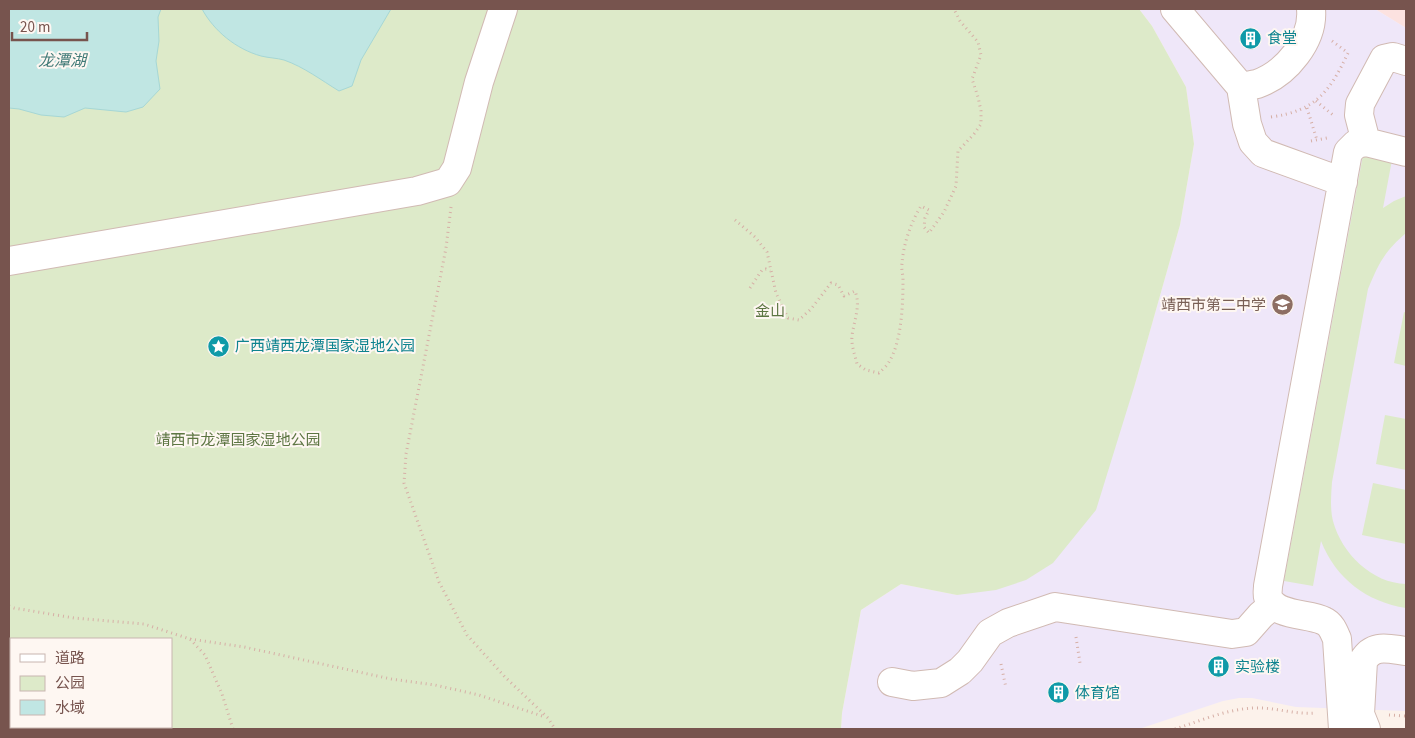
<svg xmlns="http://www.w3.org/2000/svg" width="1415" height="738" viewBox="0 0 1415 738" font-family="'Source Sans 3','Noto Sans SC',sans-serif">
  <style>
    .commercial { fill: #fce2e0 }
    .education { fill: #efe7f9 }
    .green { fill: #ddeac9; fill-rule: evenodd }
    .water { fill: #c0e6e3; stroke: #a6d7d5 }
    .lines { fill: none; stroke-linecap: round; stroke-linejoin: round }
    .minor-casing { stroke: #d1bab3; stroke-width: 30 }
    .path { stroke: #d6afa6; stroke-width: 3; stroke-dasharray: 1 4; stroke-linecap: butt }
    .minor { stroke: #fff; stroke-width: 28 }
    .labels { text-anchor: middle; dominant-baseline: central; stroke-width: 4; stroke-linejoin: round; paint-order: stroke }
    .culture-label { font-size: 15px; fill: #0d838f; stroke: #fef7f2; text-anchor: start }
    .education-label { font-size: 15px; fill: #785e54; stroke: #fef7f2; text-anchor: end }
    .park-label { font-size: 15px; fill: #5d7643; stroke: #fef7f2 }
    .water-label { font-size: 16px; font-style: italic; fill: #427b78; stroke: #fef7f2 }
  </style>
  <rect width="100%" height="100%" fill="#fcf2eb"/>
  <!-- commercial -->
  <path class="commercial" d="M1375 9H1406V28L1380 12Z"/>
  <!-- education -->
  <path class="education" d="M1139 9H1375L1406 28V711L1296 707 1252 698H1239L1223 701 1139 729H841L842 713 861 610 901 584 957 595 1135 384 1180 225 1194 144 1186 87 1152 26Z"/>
  <!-- green -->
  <path class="green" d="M9 9H1139L1152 26 1186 87 1194 144 1180 225 1135 384 1096 510 1053 563 1026 580 996 590 957 595 901 584 861 610 842 713 841 729H9ZM11 639H171V727H11Z
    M1363 155 1392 160 1383 208 1394 201 1406 196V233C1384 252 1379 263 1368 289L1332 482C1331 495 1330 509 1333 521 1342 554 1372 583 1406 584V608C1367 602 1336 579 1321 541L1313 586 1284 581Z
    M1404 312 1406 313V366L1394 363Z
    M1385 415 1406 419V470L1376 464Z
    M1373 483 1406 490V544L1362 535Z"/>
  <!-- water -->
  <path class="water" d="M9 9H161L158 17 159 41 156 61 160 89 143 107 126 112 85 108 64 117 41 115 19 109 9 108Z
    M202 9H391L361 60 352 86 339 91C321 80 304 67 284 60 277 58 269 58 261 56 236 49 214 31 202 9Z"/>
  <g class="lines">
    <defs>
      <path id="minor" d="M1175 9 1241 87 1247 124 1253 142 1263 153 1343 182
        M1241 87C1246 86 1252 85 1257 84 1286 74 1314 40 1311 9
        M1366 142 1359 115 1360 104 1384 59 1393 57 1406 61
        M9 261 417 191 448 182 457 168 479 82 503 9
        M892 682 913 686 941 683 960 671 970 661 990 633 1008 623 1055 607 1232 634 1246 632 1261 615 1273 605
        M1343 729 1337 639C1334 632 1331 624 1324 621 1309 613 1275 617 1268 597 1267 594 1268 589 1268 586L1348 152 1356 144 1366 142 1406 152
        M1366 729 1360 714 1363 661C1373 643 1389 649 1406 651"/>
    </defs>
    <!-- minor casing -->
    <use href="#minor" class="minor-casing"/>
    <!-- path -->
    <path class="path" d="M1316 101 1333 115
      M1307 108 1317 140
      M1271 117C1316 111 1330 91 1348 53L1332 41
      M1311 141 1327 138
      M451 207 446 248 406 454 404 483 439 582 467 635 505 677 548 718 555 729
      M735 220 755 237 767 252 776 293 788 318 799 320 811 309 831 283 838 285 844 296 855 291C861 306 854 320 852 336 851 345 855 355 857 364L866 370 879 373C882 370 887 366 889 362 902 341 903 303 903 279 903 274 901 269 902 264 903 245 911 222 921 206L929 210 925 218 924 227 929 233 944 212 956 186 958 151 974 134 981 124V111L978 97 972 79 981 55 978 42 960 21 954 9
      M750 288 762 270 766 269 770 271
      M9 606 14 608 74 618 144 624 190 639 205 655 222 694 233 729
      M1076 637 1080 663
      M190 639 244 647 391 679 435 685 479 695 545 717
      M1001 664 1006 688
      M1389 715 1406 716
      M1175 729C1200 721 1227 709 1254 708 1275 707 1295 715 1316 713"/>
    <!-- minor -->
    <use href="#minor" class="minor"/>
  </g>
  <!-- icons -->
  <defs>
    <symbol id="building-disc" viewBox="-11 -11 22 22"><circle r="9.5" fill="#0f9aa8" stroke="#fef7f2"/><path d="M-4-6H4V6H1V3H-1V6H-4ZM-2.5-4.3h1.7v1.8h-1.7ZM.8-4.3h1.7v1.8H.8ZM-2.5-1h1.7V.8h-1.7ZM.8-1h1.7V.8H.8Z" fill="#fff"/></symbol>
    <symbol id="school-disc" viewBox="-11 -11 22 22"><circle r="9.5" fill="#8d6e63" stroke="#fef7f2"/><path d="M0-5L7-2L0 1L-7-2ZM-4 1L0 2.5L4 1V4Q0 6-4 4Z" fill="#fff"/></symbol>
    <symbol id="sight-disc" viewBox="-11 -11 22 22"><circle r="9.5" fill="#0f9aa8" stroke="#fef7f2"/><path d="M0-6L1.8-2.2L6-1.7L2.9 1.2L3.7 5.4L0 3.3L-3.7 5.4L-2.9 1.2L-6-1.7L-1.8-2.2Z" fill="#fff"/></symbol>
  </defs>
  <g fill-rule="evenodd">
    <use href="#building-disc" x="1238" y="26" width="25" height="25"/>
    <use href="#school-disc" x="1270" y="292" width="25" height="25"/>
    <use href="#sight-disc" x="206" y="334" width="25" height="25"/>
    <use href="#building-disc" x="1206" y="654" width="25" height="25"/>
    <use href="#building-disc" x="1046" y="680" width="25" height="25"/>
  </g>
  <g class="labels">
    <!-- culture labels -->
    <g class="culture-label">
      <text x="1267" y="38">食堂</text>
      <text x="235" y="346">广西靖西龙潭国家湿地公园</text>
      <text x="1235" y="667">实验楼</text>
      <text x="1075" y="693">体育馆</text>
    </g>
    <!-- education labels -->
    <g class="education-label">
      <text x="1266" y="305">靖西市第二中学</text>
    </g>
    <!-- park labels -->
    <g class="park-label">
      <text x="770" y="311">金山</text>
      <text x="238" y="440">靖西市龙潭国家湿地公园</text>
    </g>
    <!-- water labels -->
    <g class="water-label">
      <text x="62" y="61">龙潭湖</text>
    </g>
  </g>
  <!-- border -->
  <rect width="1415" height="738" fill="none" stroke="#77544e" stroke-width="20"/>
  <!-- legend -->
  <rect x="10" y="638" width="162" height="90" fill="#fef7f2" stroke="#c8b6b0"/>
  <rect x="20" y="654" width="25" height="8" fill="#ffffff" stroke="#c8b6b0"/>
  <text x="55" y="663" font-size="15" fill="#77544e">道路</text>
  <rect x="20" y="676" width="25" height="15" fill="#ddeac9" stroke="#c8b6b0"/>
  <text x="55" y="688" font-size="15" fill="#77544e">公园</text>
  <rect x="20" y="700" width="25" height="15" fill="#c0e6e3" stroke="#c8b6b0"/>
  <text x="55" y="713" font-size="15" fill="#77544e">水域</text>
  <!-- scale -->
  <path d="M12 32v8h75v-8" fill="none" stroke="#77544e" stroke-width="2.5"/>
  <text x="20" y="32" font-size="15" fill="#77544e" stroke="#fef7f2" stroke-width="4" paint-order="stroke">20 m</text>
</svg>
